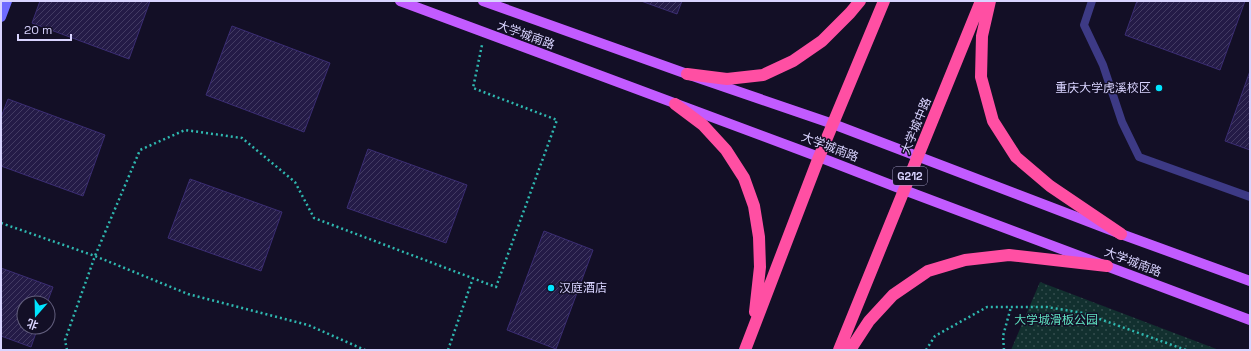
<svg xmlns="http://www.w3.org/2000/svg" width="1251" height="351" viewBox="0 0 1251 351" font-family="'Space Grotesk','Noto Sans SC',sans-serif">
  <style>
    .park { fill: url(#park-dots) }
    .building { fill: url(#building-hatch); stroke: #3b2d73 }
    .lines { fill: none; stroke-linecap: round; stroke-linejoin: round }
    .path { stroke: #2fb8b0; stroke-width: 2.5; stroke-dasharray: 2 3; stroke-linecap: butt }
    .lane { stroke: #3d3a85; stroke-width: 8 }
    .secondary { stroke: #6f6bff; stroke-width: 10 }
    .primary { stroke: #c25bff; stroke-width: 10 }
    .highway { stroke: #ff4fa3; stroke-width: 12 }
    .poi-dot { fill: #00e5ff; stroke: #130f26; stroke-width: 1.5 }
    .labels { text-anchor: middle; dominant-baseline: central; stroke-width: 3; stroke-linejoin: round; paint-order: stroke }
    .shield { fill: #130f26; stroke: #9e99be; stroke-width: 1 }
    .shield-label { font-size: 11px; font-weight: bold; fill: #d9d4ff }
    .street-label { font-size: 12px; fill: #d9d4ff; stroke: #130f26 }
    .poi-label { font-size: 12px; fill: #d9d4ff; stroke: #130f26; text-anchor: end }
    .park-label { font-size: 12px; fill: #5fe0c0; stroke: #130f26 }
  </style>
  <defs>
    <pattern id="park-dots" width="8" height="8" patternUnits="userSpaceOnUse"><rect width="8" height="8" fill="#12302f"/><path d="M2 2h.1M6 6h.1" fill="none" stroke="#344d4e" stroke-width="1.8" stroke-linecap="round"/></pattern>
    <pattern id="building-hatch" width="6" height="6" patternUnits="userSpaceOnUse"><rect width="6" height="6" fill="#241b47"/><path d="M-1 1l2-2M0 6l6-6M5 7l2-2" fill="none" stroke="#433b63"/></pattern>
  </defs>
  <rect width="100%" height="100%" fill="#130f26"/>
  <!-- park -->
  <path class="park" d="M1040 282 1219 350H1011Z"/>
  <!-- building -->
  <path class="building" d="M40 1H150L129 59 32 23Z
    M641 1H682L677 14Z
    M1137 1H1245L1220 70 1125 35Z
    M232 26 330 63 304 132 206 95Z
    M1250 71V150L1225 141Z
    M8 99 105 135 83 196 1 166V117Z
    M368 149 467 185 446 243 347 208Z
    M190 179 282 212 261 271 168 238Z
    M544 231 593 250 556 349 507 330Z
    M1 268 53 287 47 303H24V327H38L31 347 1 336Z"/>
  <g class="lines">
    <!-- path -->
    <path class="path" d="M1 223 95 256 188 294 308 325 365 350
      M67 350 65 340 95 256 140 150 185 130 242 138 295 182 314 218 496 287 557 120 473 88 482 45
      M448 350 473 278
      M926 350 935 336 987 307H1047L1083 313 1186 350
      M1004 350 1003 336 1011 307"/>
    <!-- lane -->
    <path class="lane" d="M1092 1 1084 25 1103 65 1122 122 1139 157 1250 197"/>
    <!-- secondary -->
    <path class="secondary" d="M1 17 7 1"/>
    <!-- primary -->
    <path class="primary" d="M400 1 819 157 904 190 1250 320
      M483 1 687 74 833 124 1121 234 1250 281"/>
    <!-- highway -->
    <path class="highway" d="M990 1 982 36 981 77 993 121 1016 157 1050 186 1121 234
      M687 74 727 79 763 75 793 61 822 41 850 13 860 1
      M675 104 703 125 726 150 744 178 754 206 759 237 760 267 755 312
      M745 350 819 157 884 1
      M839 350 981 1
      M850 350 869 321 893 295 928 271 965 260 1009 255 1107 266"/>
  </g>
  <!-- markers -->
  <g class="poi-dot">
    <circle cx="1159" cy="88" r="4"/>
    <circle cx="551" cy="288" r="4"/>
  </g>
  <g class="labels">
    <!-- shield labels -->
    <rect class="shield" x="893" y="167" width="34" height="18" rx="3"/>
    <g class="shield-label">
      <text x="910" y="176">G212</text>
    </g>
    <!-- street labels -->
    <g class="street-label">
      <text transform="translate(526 35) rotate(20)">大学城南路</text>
      <text transform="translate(916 126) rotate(-68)">大学城中路</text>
      <text transform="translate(830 147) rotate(21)">大学城南路</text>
      <text transform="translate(1133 262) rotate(21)">大学城南路</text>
    </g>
    <!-- poi labels -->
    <g class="poi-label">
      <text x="1151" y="88">重庆大学虎溪校区</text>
      <text x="559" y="288" text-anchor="start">汉庭酒店</text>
    </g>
    <!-- park labels -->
    <g class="park-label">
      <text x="1056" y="320">大学城滑板公园</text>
    </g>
  </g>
  <!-- border -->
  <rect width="1251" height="351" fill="none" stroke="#d9d4ff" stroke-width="4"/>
  <!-- north arrow -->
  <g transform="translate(36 315) rotate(200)"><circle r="19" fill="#130f26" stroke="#625e7d"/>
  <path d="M0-3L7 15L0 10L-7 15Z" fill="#00e5ff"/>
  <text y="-6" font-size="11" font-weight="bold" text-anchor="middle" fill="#d9d4ff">北</text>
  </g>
  <!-- scale -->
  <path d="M18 34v6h53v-6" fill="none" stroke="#d9d4ff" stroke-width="2"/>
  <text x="24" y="34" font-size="12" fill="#d9d4ff" stroke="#130f26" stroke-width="3" paint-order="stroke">20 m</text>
</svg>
